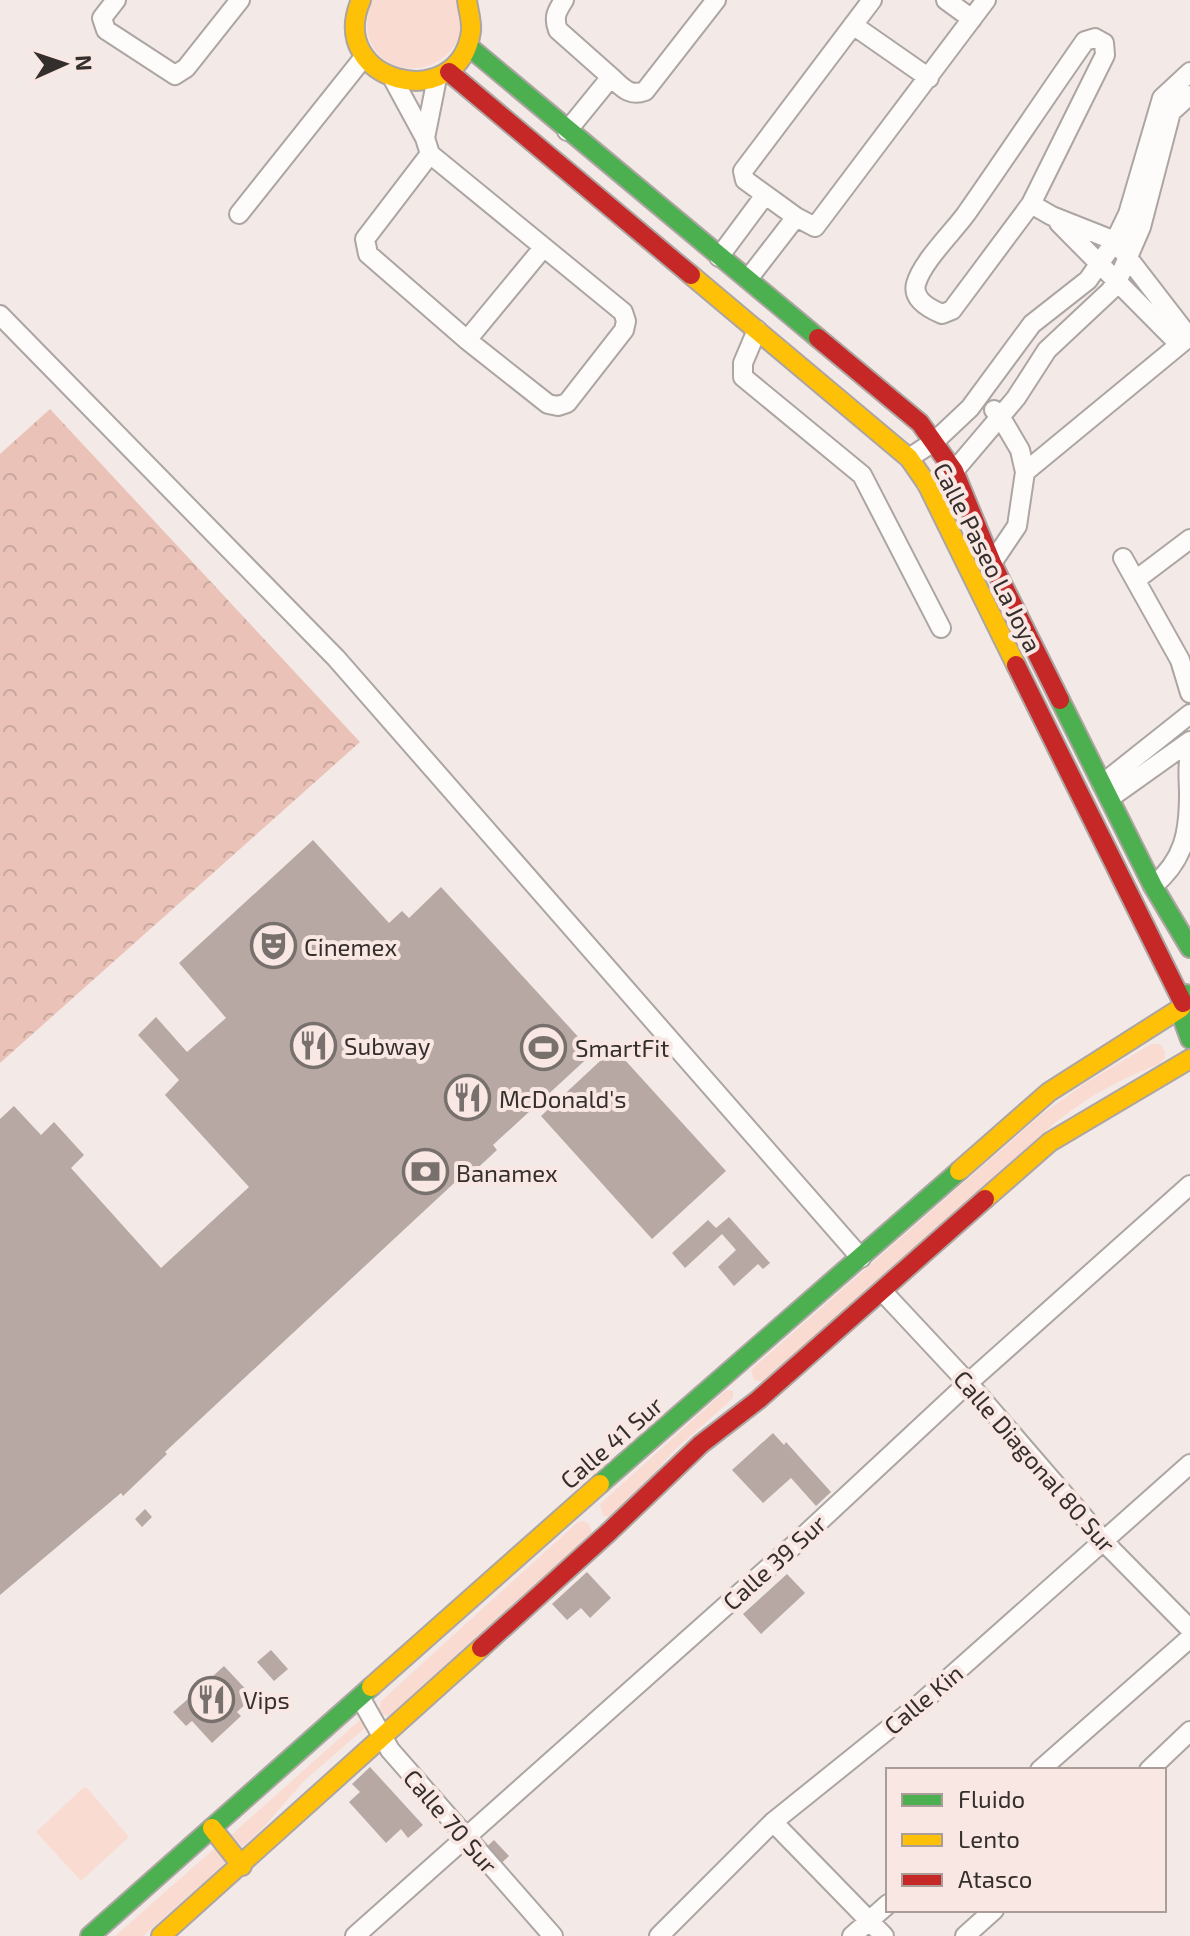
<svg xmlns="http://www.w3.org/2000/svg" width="1190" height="1936" viewBox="0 0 1190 1936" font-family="'Exo 2',sans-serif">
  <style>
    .grass { fill: #f9dbd2 }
    .forest { fill: url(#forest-crowns) }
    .building { fill: #b7a8a3 }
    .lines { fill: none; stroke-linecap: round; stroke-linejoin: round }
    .street-casing { stroke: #aca5a2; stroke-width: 22 }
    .fast-casing { stroke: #aca5a2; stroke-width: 22 }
    .slow-casing { stroke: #aca5a2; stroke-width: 22 }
    .jam-casing { stroke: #aca5a2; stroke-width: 22 }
    .street { stroke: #fdfcfb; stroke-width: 18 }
    .fast { stroke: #4caf50; stroke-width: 18 }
    .slow { stroke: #ffc107; stroke-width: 18 }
    .jam { stroke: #c62828; stroke-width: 18 }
    .labels { text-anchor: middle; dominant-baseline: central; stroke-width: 8; stroke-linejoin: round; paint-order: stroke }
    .street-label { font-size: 24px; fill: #342e2c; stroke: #f8e7e2 }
    .poi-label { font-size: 24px; fill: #342e2c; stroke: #f8e7e2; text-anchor: start }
  </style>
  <defs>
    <pattern id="forest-crowns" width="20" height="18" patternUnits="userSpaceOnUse" patternTransform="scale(2)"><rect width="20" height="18" fill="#eac2b7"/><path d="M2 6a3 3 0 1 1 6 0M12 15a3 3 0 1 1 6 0" fill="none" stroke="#c9a79e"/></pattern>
  </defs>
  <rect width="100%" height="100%" fill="#f3eae7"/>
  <!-- grass -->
  <path class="grass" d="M371 0H456C457 11 463 27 459 37 445 74 389 81 371 43 364 29 368 14 371 0Z
    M1151 1044H1160L1165 1051V1058L1160 1064C1121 1078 1088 1097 1056 1122L763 1382 754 1380 751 1371 754 1367 1042 1114 1087 1082Z
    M726 1390 733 1391V1398L675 1450 645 1483 609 1517 603 1516 600 1504Z
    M584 1521 589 1524 592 1533 389 1716 384 1715 379 1709 381 1701 578 1522Z
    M360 1720 363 1721 365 1728 304 1781 261 1830 242 1847 230 1836Z
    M84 1787 88 1789 129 1837 81 1881 36 1832Z
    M215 1848 227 1862 143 1936H115Z"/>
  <!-- forest -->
  <path class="forest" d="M50 409 360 742 0 1063V454Z"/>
  <!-- building -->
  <path class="building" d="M313 840 389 923 402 911 409 918 441 887 593 1053 493 1145 497 1150 469 1176 466 1172 165 1452 167 1454 123 1496 121 1493 0 1595V1119L14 1106 41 1135 54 1122 84 1155 71 1168 161 1268 249 1187 165 1095 179 1080 138 1035 156 1017 187 1052 226 1018 179 963Z
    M614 1048 726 1171 652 1239 541 1116Z
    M729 1217 770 1263 763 1269 758 1264 734 1286 718 1267 736 1250 722 1234 685 1268 672 1253 708 1220 716 1228Z
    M773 1433 784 1445 786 1442 831 1492 816 1506 791 1478 763 1503 732 1470Z
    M145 1509 152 1517 142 1527 135 1519Z
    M587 1572 611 1598 590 1618 581 1608 567 1620 552 1604Z
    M787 1574 805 1593 761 1634 743 1614Z
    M271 1650 288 1669 274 1681 257 1662Z
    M224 1666 253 1697 237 1712 241 1716 212 1743 192 1721 186 1726 173 1712 196 1692 194 1689 201 1682 203 1685Z
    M370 1767 423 1825 408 1838 401 1829 386 1843 349 1802 360 1792 352 1784Z
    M494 1840 509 1856 495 1869 480 1853Z"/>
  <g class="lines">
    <defs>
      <path id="street" d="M116 0 102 18 106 30 175 75 186 68 240 0
        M564 0C557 11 553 17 558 30L611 77 567 131
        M872 0 743 171 745 180 796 217 815 227 986 0
        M946 0 972 19
        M853 25 929 78
        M1095 38 1104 43 1105 55 1031 204 952 310 942 314C930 309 912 300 916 284 922 262 952 233 966 214 1006 157 1045 98 1085 41Z
        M611 77C622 87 629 97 645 91L716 0
        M393 79 425 138 430 154 623 312 626 321 624 330 567 403 558 406 548 404 467 340 368 254 365 239 430 154
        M425 138 437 78
        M1031 204 1052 216 1115 241 1189 337
        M239 214 364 57
        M1059 223 1179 344
        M719 257 765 195
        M748 279 796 217
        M0 315 336 658 861 1258
        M757 330 743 363V377L862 475 941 628
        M467 340 543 248
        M909 458 935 441 970 408 1032 324 1088 280 1115 241 1128 214 1162 98 1190 72
        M1025 472 1190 336
        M927 484 954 471 1016 398 1047 350 1110 291 1118 280 1141 227 1171 112 1190 95
        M1123 558 1180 660 1190 693
        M992 563 1017 526 1025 472 1020 450 1000 416 994 410
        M1137 579 1190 539
        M1102 784 1190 714
        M1110 798 1190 741
        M1153 886C1184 860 1189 833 1189 794 1189 781 1187 767 1190 755
        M882 1291 968 1383 1112 1550 1190 1629
        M361 1699 390 1750 553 1936
        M1040 1770 1190 1638
        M1149 1770 1190 1731
        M773 1822 884 1936
        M355 1936 793 1546 968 1383 1190 1185
        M659 1936 773 1822 921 1703 1190 1464
        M852 1936 888 1904
        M965 1936 994 1910"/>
      <path id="fast" d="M468 46 818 338
        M1060 700 1153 886 1190 948
        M1186 994 1182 1017 1190 1039
        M600 1484 959 1171
        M90 1936 371 1687"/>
      <path id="slow" d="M361 0C325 83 460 116 471 31 472 21 468 10 467 0
        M691 275 909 458 927 484 1016 665
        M959 1171 1049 1092 1181 1008
        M985 1199 1050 1142 1190 1059
        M371 1687 600 1484
        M212 1828 242 1866
        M161 1936 481 1648"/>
      <path id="jam" d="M449 72 691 275
        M818 338 920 423 954 471 992 563 1060 700
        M1016 665 1183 1003
        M481 1648 609 1532 701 1444 758 1400 985 1199"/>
    </defs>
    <!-- street casing -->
    <use href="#street" class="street-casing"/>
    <!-- fast casing -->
    <use href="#fast" class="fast-casing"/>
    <!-- slow casing -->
    <use href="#slow" class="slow-casing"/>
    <!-- jam casing -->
    <use href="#jam" class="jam-casing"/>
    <!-- street -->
    <use href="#street" class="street"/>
    <!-- fast -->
    <use href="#fast" class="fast"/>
    <!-- slow -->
    <use href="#slow" class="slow"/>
    <!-- jam -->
    <use href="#jam" class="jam"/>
  </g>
  <!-- icons -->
  <defs>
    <symbol id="theatre-ring" viewBox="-11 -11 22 22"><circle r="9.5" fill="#f8e7e2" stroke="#77706d" stroke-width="1.5"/><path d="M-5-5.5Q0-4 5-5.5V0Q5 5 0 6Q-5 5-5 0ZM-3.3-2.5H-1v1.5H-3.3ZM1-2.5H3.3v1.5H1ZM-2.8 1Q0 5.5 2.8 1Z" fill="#77706d"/></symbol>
    <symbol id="restaurant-ring" viewBox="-11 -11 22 22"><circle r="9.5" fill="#f8e7e2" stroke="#77706d" stroke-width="1.5"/><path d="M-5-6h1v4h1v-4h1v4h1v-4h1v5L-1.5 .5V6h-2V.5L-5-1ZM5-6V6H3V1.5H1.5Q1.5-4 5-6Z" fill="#77706d"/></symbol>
    <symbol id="stadium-ring" viewBox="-11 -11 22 22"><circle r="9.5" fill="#f8e7e2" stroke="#77706d" stroke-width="1.5"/><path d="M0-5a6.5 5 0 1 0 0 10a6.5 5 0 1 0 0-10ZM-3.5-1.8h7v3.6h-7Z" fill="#77706d"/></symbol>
    <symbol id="bank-ring" viewBox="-11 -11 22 22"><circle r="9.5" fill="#f8e7e2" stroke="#77706d" stroke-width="1.5"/><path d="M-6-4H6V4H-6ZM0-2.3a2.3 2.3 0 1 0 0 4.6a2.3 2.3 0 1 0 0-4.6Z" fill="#77706d"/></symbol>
  </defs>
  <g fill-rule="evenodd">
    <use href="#theatre-ring" x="248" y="920" width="51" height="51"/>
    <use href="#restaurant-ring" x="288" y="1020" width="51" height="51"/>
    <use href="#stadium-ring" x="518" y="1022" width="51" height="51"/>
    <use href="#restaurant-ring" x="442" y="1072" width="51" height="51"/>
    <use href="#bank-ring" x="400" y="1146" width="51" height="51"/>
    <use href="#restaurant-ring" x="186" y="1674" width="51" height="51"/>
  </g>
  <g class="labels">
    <!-- street labels -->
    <g class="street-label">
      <text transform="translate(988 557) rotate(63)">Calle Paseo La Joya</text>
      <text transform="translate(611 1442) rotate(-41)">Calle 41 Sur</text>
      <text transform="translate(1035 1461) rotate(49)">Calle Diagonal 80 Sur</text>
      <text transform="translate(774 1562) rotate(-42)">Calle 39 Sur</text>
      <text transform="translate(923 1699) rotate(-40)">Calle Kin</text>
      <text transform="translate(451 1821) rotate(49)">Calle 70 Sur</text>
    </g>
    <!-- poi labels -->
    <g class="poi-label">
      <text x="304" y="946">Cinemex</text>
      <text x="344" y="1045">Subway</text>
      <text x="575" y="1047">SmartFit</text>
      <text x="499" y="1098">McDonald's</text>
      <text x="456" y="1172">Banamex</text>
      <text x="243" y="1699">Vips</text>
    </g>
  </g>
  <!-- legend -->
  <rect x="886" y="1768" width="280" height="144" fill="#f8e7e2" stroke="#aa9d99" stroke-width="2"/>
  <rect x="902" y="1794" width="40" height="12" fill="#4caf50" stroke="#aa9d99" stroke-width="2"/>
  <text x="958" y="1808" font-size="24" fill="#342e2c">Fluido</text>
  <rect x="902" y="1834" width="40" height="12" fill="#ffc107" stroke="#aa9d99" stroke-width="2"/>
  <text x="958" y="1848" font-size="24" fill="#342e2c">Lento</text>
  <rect x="902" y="1874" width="40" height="12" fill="#c62828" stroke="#aa9d99" stroke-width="2"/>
  <text x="958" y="1888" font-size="24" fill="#342e2c">Atasco</text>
  <!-- north arrow -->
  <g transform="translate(64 64) rotate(87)" stroke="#f8e7e2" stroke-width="6" paint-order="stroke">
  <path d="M0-6L14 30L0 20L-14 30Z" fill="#342e2c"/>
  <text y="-12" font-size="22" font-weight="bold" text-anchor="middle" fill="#342e2c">N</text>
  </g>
</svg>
